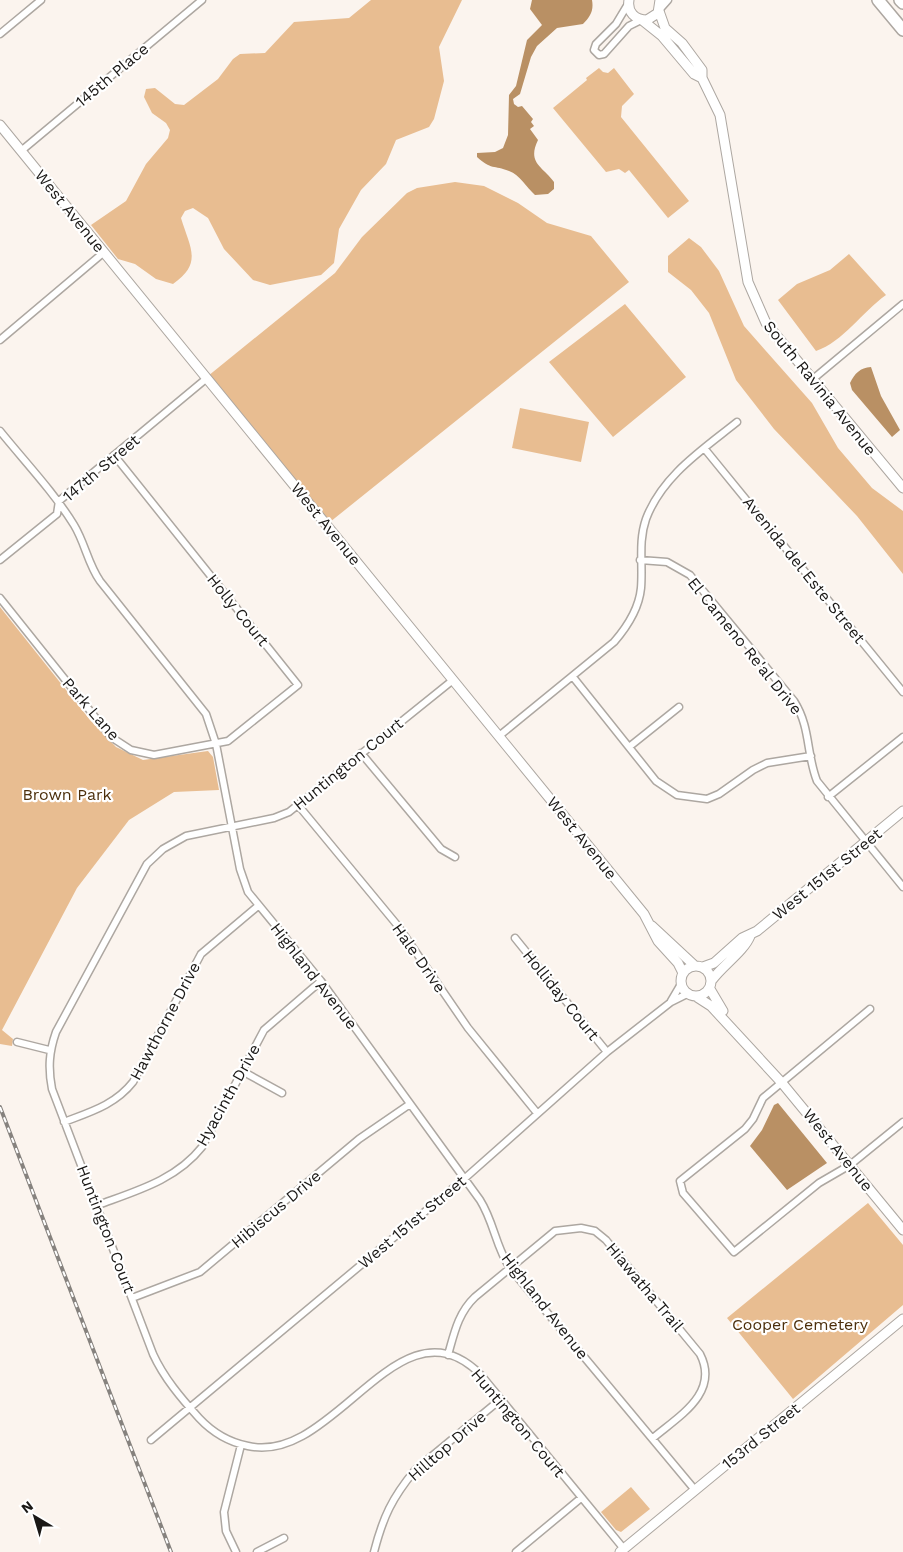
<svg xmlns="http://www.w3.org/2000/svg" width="903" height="1552" viewBox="0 0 903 1552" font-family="'Work Sans',sans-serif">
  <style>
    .green { fill: #e8bd91 }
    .water { fill: #b99064 }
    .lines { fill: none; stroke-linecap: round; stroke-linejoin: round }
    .street-casing { stroke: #ada7a1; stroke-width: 9 }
    .secondary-casing { stroke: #ada7a1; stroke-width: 11 }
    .highway-casing { stroke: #ada7a1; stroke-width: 14 }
    .street { stroke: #fff; stroke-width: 6 }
    .secondary { stroke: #fff; stroke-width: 9 }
    .highway { stroke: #fff; stroke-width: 11 }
    .rail-casing { stroke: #86827e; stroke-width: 4 }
    .rail { stroke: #fff; stroke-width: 2; stroke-dasharray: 5.5; stroke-linecap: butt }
    .labels { text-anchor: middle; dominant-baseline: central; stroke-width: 4.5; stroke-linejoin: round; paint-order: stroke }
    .street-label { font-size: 16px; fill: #1a1816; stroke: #fff }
    .park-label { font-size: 16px; fill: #4c2f0c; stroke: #fff }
  </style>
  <rect width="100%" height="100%" fill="#fbf4ee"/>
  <!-- green -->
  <path class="green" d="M371 0H462L439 47 444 81 434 119 429 127 396 140 386 164 361 190 339 229 334 263 321 275 270 285 253 280 224 249 208 218 193 208 185 211 181 218C190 248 203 263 173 284L156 279 135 264 118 259 91 225 126 201 146 164 168 138 170 130 166 123 152 113 144 97 146 89 155 88 175 104 184 105 218 79 233 59 240 54 265 53 294 22 349 18Z
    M599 68 603 72 608 73 614 68 634 94 622 106 621 117 689 201 668 218 629 170 625 173 619 169 606 172 553 108 587 80 586 78Z
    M455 182 484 186 518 203 547 223 591 236 629 282 330 522 208 376 335 273 362 237 407 193 417 188Z
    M689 238 701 247 719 271 744 326 812 403 838 448 872 488 903 511V574L857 516 774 429 736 380 709 313 691 290 668 272V256Z
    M849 254 886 295C862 312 843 342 816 351L778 300 797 284 830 270Z
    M625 304 686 377 613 437 549 362Z
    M520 408 589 422 581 462 512 448Z
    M0 607 90 720 116 747 143 760 208 751 213 757 219 790 174 792 129 820 77 888 2 1030 13 1039 12 1046 0 1044Z
    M868 1203 903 1245V1305L793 1399 727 1318Z
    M631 1487 650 1509 621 1532 616 1530 601 1512Z"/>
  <!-- water -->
  <path class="water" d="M532 0H592C594 11 590 17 583 24L557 28 537 46 531 57 520 94 513 99 514 104 518 107 522 106 533 119 531 122 534 126 530 129 538 140C527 163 542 166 554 182V189L548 194 535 195C526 187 520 175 509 171 494 165 491 170 477 157V153L495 152 503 148 508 135 509 95 516 86 527 40 542 25 530 9Z
    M871 367 881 396 900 430 892 437 852 390 850 383C855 373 860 368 871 367Z
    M778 1103 827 1163 787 1190 750 1146 762 1130 774 1105Z"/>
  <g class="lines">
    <defs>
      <path id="street" d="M628 4 616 24 596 44 594 50 599 55 604 54 629 26 641 20
        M660 9 668 0
        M0 34 41 0
        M21 151 202 0
        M0 340 103 253
        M813 379 903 304
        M0 431C25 462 53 491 74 525 85 543 88 564 100 581L206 714 216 744 240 869 248 892 321 981 480 1200C494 1222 496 1248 510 1268L695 1490
        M704 448 903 692
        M0 560 57 514 59 501 207 378
        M640 560 667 562 690 575 794 701C811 728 806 753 817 781L903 887
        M0 598 111 737 131 750 154 755 228 741 298 685 114 455
        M573 677 656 781 677 795 707 799 719 794 753 770 767 763 811 756
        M453 680 289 812 274 818 186 836 163 849 147 864 56 1032C49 1052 48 1068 52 1089L153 1354C164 1378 181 1398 199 1418 213 1433 228 1442 248 1446 335 1466 399 1292 481 1375L624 1549
        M499 736 614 642C627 627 639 609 641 588 643 564 638 542 646 519 662 476 702 450 737 422
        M629 747 679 707
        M361 753 441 849 455 857
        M828 797 903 737
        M298 805 398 926 468 1028 537 1113
        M515 938 607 1052
        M671 1001 681 984
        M870 1009 763 1098 753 1119 745 1129 680 1181 683 1193 734 1252 819 1183 850 1165 903 1122
        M17 1042 49 1050
        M242 1071 282 1093
        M64 1122C90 1112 115 1105 133 1082L201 954 258 906
        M98 1205C136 1191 176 1180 202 1147L264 1030 321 981
        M132 1298 200 1272 359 1139 410 1104
        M448 1355C454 1334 458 1313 475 1297L555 1231 581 1228 595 1231 606 1240 700 1354C720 1393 679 1416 653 1438
        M151 1440 464 1179 607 1052 671 1002 687 994
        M236 1552 226 1531 224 1512 241 1445
        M257 1552 284 1538
        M374 1552C383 1517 392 1498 415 1470L501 1399
        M516 1552 581 1498"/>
      <path id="secondary" d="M629 0C627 12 635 20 647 20L658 13 660 0
        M659 11 665 28 682 43 702 70V78
        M642 20 662 36 694 74 702 78 720 115 748 282 766 323 903 488
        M0 125 644 914 658 941 678 963 683 973
        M652 926 695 966
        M681 981a15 15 0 1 1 30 0a15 15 0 1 1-30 0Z
        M703 967 714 963 742 938 757 931 903 811
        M712 980C722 966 744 951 750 936
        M710 989 723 1011
        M697 997 711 1006 782 1083 903 1230
        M620 1552 903 1319"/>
      <path id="highway" d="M878 0 903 30
        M900 0 903 3"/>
    </defs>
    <!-- street casing -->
    <use href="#street" class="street-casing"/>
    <!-- secondary casing -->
    <use href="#secondary" class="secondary-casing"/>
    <!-- highway casing -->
    <use href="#highway" class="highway-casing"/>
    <!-- street -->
    <use href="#street" class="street"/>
    <!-- secondary -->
    <use href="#secondary" class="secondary"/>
    <!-- highway -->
    <use href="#highway" class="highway"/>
    <defs>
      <path id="rail" d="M0 1107 171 1552"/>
    </defs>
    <!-- rail casing -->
    <use href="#rail" class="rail-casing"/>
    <!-- rail -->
    <use href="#rail" class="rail"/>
  </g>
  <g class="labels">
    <!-- street labels -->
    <g class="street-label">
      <text transform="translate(112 75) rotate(-40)">145th Place</text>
      <text transform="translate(70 211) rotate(51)">West Avenue</text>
      <text transform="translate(820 388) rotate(51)">South Ravinia Avenue</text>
      <text transform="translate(101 468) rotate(-40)">147th Street</text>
      <text transform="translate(326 524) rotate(51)">West Avenue</text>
      <text transform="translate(804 570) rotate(51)">Avenida del Este Street</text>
      <text transform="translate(238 610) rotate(51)">Holly Court</text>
      <text transform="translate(745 646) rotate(51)">El Cameno Re'al Drive</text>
      <text transform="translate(91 709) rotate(49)">Park Lane</text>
      <text transform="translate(348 764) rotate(-39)">Huntington Court</text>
      <text transform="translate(582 838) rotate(51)">West Avenue</text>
      <text transform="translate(827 874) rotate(-39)">West 151st Street</text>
      <text transform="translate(419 958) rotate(55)">Hale Drive</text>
      <text transform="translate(314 976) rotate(52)">Highland Avenue</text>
      <text transform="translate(561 995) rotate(51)">Holliday Court</text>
      <text transform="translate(165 1021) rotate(-62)">Hawthorne Drive</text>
      <text transform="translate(228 1095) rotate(-61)">Hyacinth Drive</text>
      <text transform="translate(838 1150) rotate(51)">West Avenue</text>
      <text transform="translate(276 1209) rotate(-40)">Hibiscus Drive</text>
      <text transform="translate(412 1222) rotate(-40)">West 151st Street</text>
      <text transform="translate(106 1229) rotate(69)">Huntington Court</text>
      <text transform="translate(645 1287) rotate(50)">Hiawatha Trail</text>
      <text transform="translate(545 1306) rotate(52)">Highland Avenue</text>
      <text transform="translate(518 1423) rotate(50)">Huntington Court</text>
      <text transform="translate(761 1436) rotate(-39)">153rd Street</text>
      <text transform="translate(447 1446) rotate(-41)">Hilltop Drive</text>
    </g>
    <!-- park labels -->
    <g class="park-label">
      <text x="67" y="794">Brown Park</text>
      <text x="800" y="1324">Cooper Cemetery</text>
    </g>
  </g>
  <!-- north arrow -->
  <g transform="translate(35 1517) rotate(322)" stroke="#ffffff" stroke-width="4" paint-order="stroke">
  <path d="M0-4L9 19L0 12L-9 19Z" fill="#1a1816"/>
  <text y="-8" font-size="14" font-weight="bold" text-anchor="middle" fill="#1a1816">N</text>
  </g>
</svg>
